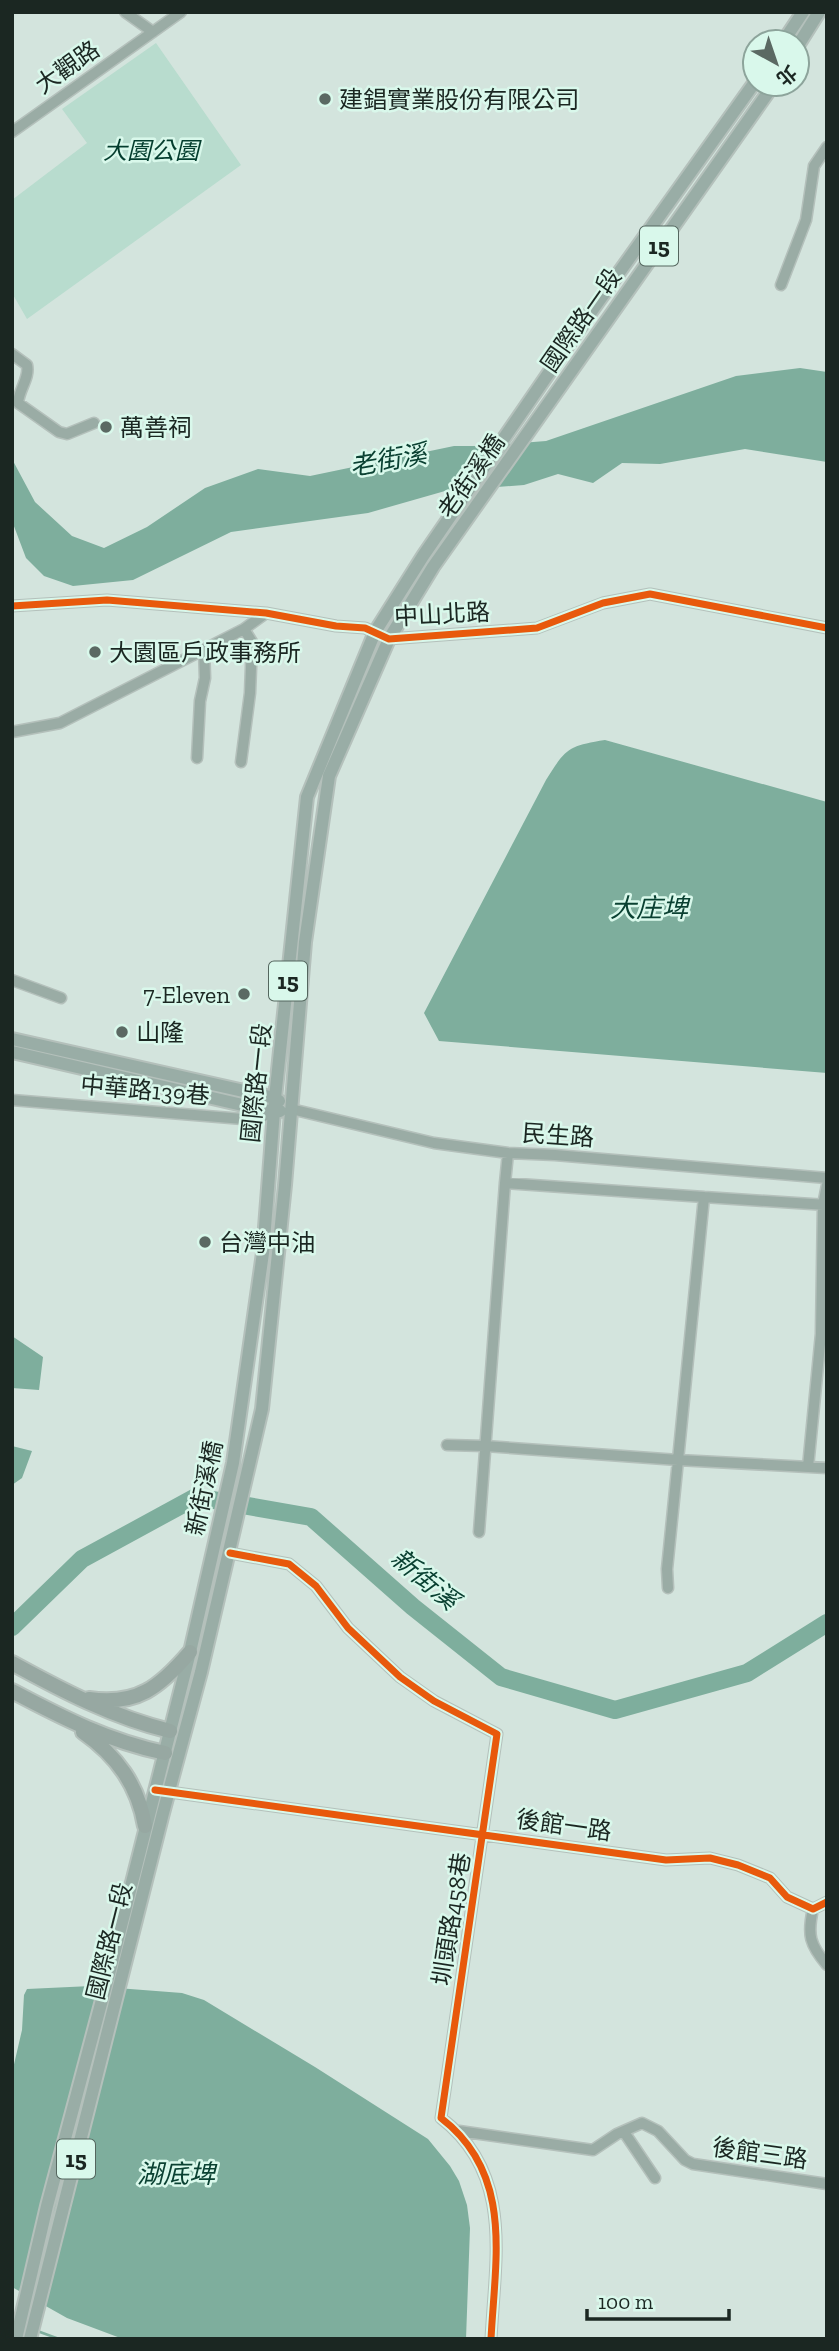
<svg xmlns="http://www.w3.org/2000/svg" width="839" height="2351" viewBox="0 0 839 2351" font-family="'Zilla Slab','Noto Sans TC',serif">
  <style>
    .green { fill: #b8dcce }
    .water { fill: #7eae9d }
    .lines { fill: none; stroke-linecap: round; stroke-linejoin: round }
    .stream { stroke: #7eae9d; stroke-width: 2.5 }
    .river { stroke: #7eae9d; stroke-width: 18 }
    .minor-casing { stroke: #b4c0bb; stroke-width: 13 }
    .major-casing { stroke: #b4c0bb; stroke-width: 16 }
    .highway-casing { stroke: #b4c0bb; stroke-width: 18 }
    .minor { stroke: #9aaca5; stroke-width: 10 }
    .major { stroke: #99ada6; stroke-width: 12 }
    .highway { stroke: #97a8a2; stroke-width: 14 }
    .cycleway-casing { stroke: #d9f8eb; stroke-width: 11 }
    .cycleway { stroke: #e8590c; stroke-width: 7 }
    .poi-dot { fill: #5b6963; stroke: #d9f8eb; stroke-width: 2.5 }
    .labels { text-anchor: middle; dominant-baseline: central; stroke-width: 5; stroke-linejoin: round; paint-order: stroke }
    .shield { fill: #d9f8eb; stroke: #54665e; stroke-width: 2 }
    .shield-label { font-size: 23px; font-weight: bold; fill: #1b2722 }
    .street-label { font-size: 24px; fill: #1b2722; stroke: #d9f8eb }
    .poi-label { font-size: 24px; fill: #1b2722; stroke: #d9f8eb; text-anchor: start }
    .park-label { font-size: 24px; font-style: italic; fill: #043d2e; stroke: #d9f8eb }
    .water-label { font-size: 26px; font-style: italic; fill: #0a4132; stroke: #d9f8eb }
  </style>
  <rect width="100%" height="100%" fill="#d3e4dd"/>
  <!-- green -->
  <path class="green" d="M156 43 241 165 27 319 12 293V200L87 143 62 109Z"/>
  <!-- water -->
  <path class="water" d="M800 368 827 372V462L745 449 660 464 622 463 593 483 558 474 524 485 445 491 368 513 231 532 133 580 73 586 44 576 26 558 12 521V459L35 502 72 536 104 548 147 527 205 488 258 469 310 476 454 446H480L546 441 736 376Z
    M605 740 827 802V1073L439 1041 424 1013 546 780C566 748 568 746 605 740Z
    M12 1336 43 1357 39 1390 12 1388Z
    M12 1446 32 1451 22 1478 12 1485Z
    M91 1986 182 1993 204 2000 315 2067 428 2139 450 2166 459 2181 467 2205 470 2228 466 2339H123L67 2318 12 2287V2073L22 2030 24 1995 27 1989Z"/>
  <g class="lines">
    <!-- stream -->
    <path class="stream" d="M40 2332 59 2339"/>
    <!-- river -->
    <path class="river" d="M12 1627 82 1559 196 1497 311 1517 413 1607 501 1677 615 1710 747 1673 827 1623"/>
    <defs>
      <path id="minor" d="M125 12 153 32
        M12 132 181 12
        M781 285 806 220 814 166 827 147
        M12 354 27 365C30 378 19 389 18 403L59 432 67 434 94 423
        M12 606 107 600 266 613 336 626 365 628 389 639 537 628 603 603 650 594 827 628
        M12 732 60 723 244 629 266 613
        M197 758 200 701 205 678 204 649
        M241 762 250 693 252 642 244 629
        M12 980 61 998
        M12 1100 255 1120 273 1112
        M291 1109 434 1143 508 1153 555 1155 827 1178
        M505 1183 508 1153
        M827 1205 704 1197 678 1460 827 1468
        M447 1445 485 1446 678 1460 667 1569 668 1588
        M808 1467 821 1334 823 1205 827 1185
        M479 1532 505 1183 704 1197
        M230 1553 289 1564 316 1586 348 1628 400 1677 434 1701 497 1734 441 2118C514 2174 495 2259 491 2339
        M155 1790 666 1860 710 1858 738 1865 770 1878 787 1897 813 1909 827 1902
        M813 1909C807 1935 810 1945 827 1965
        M459 2131 593 2150 617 2134 642 2123 658 2131 685 2160 693 2164 827 2184
        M624 2132 655 2178"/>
      <path id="major" d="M783 42 803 12
        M797 47 819 12
        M12 1039 275 1098 279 1101
        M12 1052 273 1112 280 1111
        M16 2339 47 2206 110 1970 190 1652 233 1463 263 1253 275 1098 307 797 375 632 423 556 588 316 755 82
        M30 2339 163 1813 201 1672 262 1409 285 1185 305 942 329 776 389 639 433 567 774 84"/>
      <path id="highway" d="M12 1663C63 1691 113 1717 170 1731
        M12 1691C63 1718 108 1741 165 1753
        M89 1699C137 1706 160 1687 190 1652
        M83 1732C117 1756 138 1785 145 1826"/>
    </defs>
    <!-- minor casing -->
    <use href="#minor" class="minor-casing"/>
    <!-- major casing -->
    <use href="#major" class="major-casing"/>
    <!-- highway casing -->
    <use href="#highway" class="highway-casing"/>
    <!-- minor -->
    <use href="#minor" class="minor"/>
    <!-- major -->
    <use href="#major" class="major"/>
    <!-- highway -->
    <use href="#highway" class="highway"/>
    <defs>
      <path id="cycleway" d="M12 606 107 600 266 613 336 626 365 628 389 639 537 628 603 603 650 594 827 628
        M230 1553 289 1564 316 1586 348 1628 400 1677 434 1701 497 1734 441 2118C514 2174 495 2259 491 2339
        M155 1790 666 1860 710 1858 738 1865 770 1878 787 1897 813 1909 827 1902"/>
    </defs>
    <!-- cycleway casing -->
    <use href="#cycleway" class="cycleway-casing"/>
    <!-- cycleway -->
    <use href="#cycleway" class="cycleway"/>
  </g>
  <!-- markers -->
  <g class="poi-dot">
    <circle cx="325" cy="99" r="7"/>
    <circle cx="106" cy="427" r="7"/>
    <circle cx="95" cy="652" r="7"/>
    <circle cx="244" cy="994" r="7"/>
    <circle cx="122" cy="1032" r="7"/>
    <circle cx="205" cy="1242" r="7"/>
  </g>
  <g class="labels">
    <!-- shield labels -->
    <g class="shield">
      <rect x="640" y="226.5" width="38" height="39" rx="5"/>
      <rect x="269" y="961.5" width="38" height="39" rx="5"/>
      <rect x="57" y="2139.5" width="38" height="39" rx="5"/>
    </g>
    <g class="shield-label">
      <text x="659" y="246">15</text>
      <text x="288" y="981">15</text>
      <text x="76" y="2159">15</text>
    </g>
    <!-- street labels -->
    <g class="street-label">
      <text transform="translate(67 67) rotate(-35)">大觀路</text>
      <text transform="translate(581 320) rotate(-55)">國際路一段</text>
      <text transform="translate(471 476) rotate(-55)">老街溪橋</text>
      <text transform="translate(442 614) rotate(-3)">中山北路</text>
      <text transform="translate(256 1083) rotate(-84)">國際路一段</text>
      <text transform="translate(145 1090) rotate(5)">中華路139巷</text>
      <text transform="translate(558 1135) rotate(4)">民生路</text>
      <text transform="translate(204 1488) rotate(-78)">新街溪橋</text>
      <text transform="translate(564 1825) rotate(8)">後館一路</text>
      <text transform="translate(451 1919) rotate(-81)">圳頭路458巷</text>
      <text transform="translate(109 1941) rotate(-76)">國際路一段</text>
      <text transform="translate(760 2153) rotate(8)">後館三路</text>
    </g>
    <!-- poi labels -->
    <g class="poi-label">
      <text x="339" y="99">建錩實業股份有限公司</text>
      <text x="120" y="427">萬善祠</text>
      <text x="109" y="652">大園區戶政事務所</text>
      <text x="230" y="994" text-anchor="end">7-Eleven</text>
      <text x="136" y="1032">山隆</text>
      <text x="219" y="1242">台灣中油</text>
    </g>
    <!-- park labels -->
    <g class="park-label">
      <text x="151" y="150">大園公園</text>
    </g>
    <!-- water labels -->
    <g class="water-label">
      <text transform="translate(388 460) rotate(-10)">老街溪</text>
      <text x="649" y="908">大庄埤</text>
      <text transform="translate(425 1579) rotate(40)">新街溪</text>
      <text x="176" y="2174">湖底埤</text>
    </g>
  </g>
  <!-- border -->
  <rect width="839" height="2351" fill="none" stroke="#1b2722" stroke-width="28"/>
  <!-- north arrow -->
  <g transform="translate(776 63) rotate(140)"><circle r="33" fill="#d9f8eb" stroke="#8da49b" stroke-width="2"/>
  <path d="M0-5L12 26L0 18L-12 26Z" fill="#5b6963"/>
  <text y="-10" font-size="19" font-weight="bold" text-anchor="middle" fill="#1b2722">北</text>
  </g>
  <!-- scale -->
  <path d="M587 2309v10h142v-10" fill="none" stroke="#1b2722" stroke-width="3.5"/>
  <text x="598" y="2309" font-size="21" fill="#1b2722" stroke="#d9f8eb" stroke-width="5" paint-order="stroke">100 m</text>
</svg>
